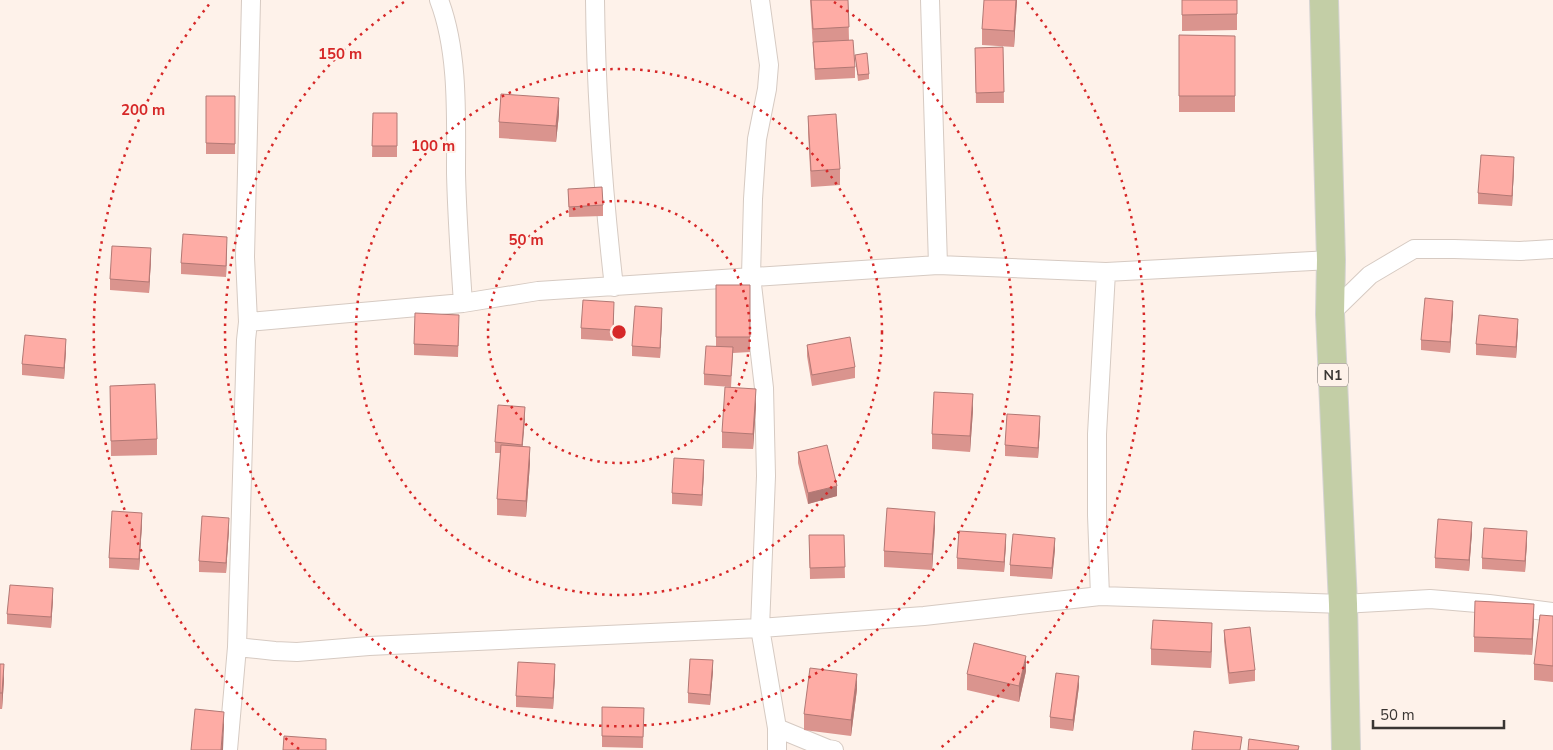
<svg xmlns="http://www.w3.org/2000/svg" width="1553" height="750" viewBox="0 0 1553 750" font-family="'Nunito Sans',sans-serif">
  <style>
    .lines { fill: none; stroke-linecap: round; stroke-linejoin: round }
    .street-casing { stroke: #d6cac2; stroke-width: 20 }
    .primary-casing { stroke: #d4d3d2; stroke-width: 30 }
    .street { stroke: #fff; stroke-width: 18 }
    .primary { stroke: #c3cea6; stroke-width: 28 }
    .wall { fill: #da948e }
    .shaded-wall { fill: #b27874 }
    .building { fill: #feaca5; stroke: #b27874 }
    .ring { fill: none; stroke: #d62828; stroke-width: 2.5; stroke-dasharray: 2.5 5 }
    .labels { text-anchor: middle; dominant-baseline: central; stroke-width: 4; stroke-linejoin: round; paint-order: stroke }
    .shield { fill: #fef2ea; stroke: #756e6a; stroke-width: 1 }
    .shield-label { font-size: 14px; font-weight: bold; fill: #3a3633 }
    .centre { fill: #d62828; stroke: #fef2ea; stroke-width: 2.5 }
    .ring-label { font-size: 15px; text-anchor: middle; font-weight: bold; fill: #d62828; stroke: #fef2ea; stroke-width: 4; stroke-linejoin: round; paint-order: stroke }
  </style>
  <rect width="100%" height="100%" fill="#fef2ea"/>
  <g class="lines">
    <defs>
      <path id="street" d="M439 0C459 52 456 118 456 173 457 216 460 260 463 303
        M595 0C596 96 603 191 614 287
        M760 0 769 65 767 89 757 139 753 199 751 276 764 388 766 476 760 628 777 728V750
        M930 0 938 265
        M1330 314 1370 275 1414 249H1454L1520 251 1553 249
        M248 322 245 257 251 0
        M1100 596 1097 515V434L1106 272
        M237 647 275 651 297 652 369 646 760 628 924 616 1100 596 1343 604 1430 599 1489 604 1553 612
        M777 728 828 749 834 750
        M228 750 237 647 246 340 248 322 463 303 538 291 938 265 1106 272 1331 260"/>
      <path id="primary" d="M1324 0 1331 260 1330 314 1343 604 1346 750"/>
    </defs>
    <!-- street casing -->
    <use href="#street" class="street-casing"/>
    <!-- primary casing -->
    <use href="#primary" class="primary-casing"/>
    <!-- street -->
    <use href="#street" class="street"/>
    <!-- primary -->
    <use href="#primary" class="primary"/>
  </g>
  <!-- wall -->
  <path class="wall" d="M810 0H848L849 40 855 67V78L815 80Z
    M1017 0 1014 47 982 45V29Z
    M1182 0H1237V30L1182 31Z
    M1179 35 1235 36V112H1179Z
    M1003 47 1004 103H976L975 48Z
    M855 55 869 74V79L858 81Z
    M206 96H235V154H206Z
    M373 113H397V157H372Z
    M559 114 556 142 499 138V122Z
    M808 116 840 169V185L811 187 808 132Z
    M1514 168 1512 206 1478 204V193Z
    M568 189 603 205V216L569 217Z
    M227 248 226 277 181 274V263Z
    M151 259 149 293 110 290V279Z
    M716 285H750V352L733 353 731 387 704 385V374L716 346Z
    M1453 311 1450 353 1421 350V340Z
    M614 313 613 341 581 339V328Z
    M662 319 660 358 632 356V346Z
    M459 326 458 357 414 355V344Z
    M1518 329 1516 358 1476 355V344Z
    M807 345 855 367V378L812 386 807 356Z
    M66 350 64 379 22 375V364Z
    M110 386 157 439V455L111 456Z
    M756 405 753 449 722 448V432Z
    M973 410 970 452 932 449V434Z
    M525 418 522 446 530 463 526 517 497 515V499L501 453H495V442Z
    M1040 427 1038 458 1005 456V445Z
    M798 452 837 496 808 504 798 463Z
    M704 471 702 506 672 504V493Z
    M142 524 139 570 109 568V558Z
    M935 527 932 570 884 567V551Z
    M229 529 226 573 199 572V561Z
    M1472 532 1469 571 1435 568V558Z
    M809 535H844L845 578 810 579Z
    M1527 542 1525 572 1482 569V558Z
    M1006 544 1004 572 957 569V558Z
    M1055 549 1052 579 1010 576V565Z
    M53 599 51 628 7 624V614Z
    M1553 616V682L1534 680V664Z
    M1534 620 1532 655 1474 652V637Z
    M1224 630 1255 670V681L1229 684 1224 641Z
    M1212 639 1211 668 1151 665V649Z
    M0 664 4 680 2 709H0Z
    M713 671 710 705 688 703V693Z
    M1026 671 1019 702 967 690V674Z
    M555 675 553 709 516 707V696Z
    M1079 686 1073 731 1050 728V717Z
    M857 689 851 736 804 730V714Z
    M602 707 644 708 643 748 602 747Z"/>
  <!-- shaded-wall -->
  <path class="shaded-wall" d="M1016 0H1017L1014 47V31Z
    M559 98V114L556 142V126Z
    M1514 157V168L1512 206V196Z
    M227 237V248L226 277V266Z
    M151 248V259L149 293V282Z
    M1453 301V311L1450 353V342Z
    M614 302V313L613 341V330Z
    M662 308V319L660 358V348Z
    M1518 319V329L1516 358V347Z
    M66 339V350L64 379V368Z
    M756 389V405L753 449V434Z
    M973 394V410L970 452V436Z
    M525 407V418L522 455V445Z
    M1040 416V427L1038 458V448Z
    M530 447V463L526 517V501Z
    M704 460V471L702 506V495Z
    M837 486V496L808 504V493Z
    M935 512V527L932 570V554Z
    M142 513V524L139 570V559Z
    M229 518V529L226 573V563Z
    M1472 522V532L1469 571V560Z
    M1527 531V542L1525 572V561Z
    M1006 534V544L1004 572V562Z
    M1055 538V549L1052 579V568Z
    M53 588V599L51 628V617Z
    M1534 604V620L1532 655V639Z
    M1212 623V639L1211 668V652Z
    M1026 656V671L1019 702V686Z
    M713 660V671L710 705V695Z
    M4 664V680L2 709V693Z
    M555 664V675L553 709V698Z
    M857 674V689L851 736V720Z
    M1079 676V686L1073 731V720Z
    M224 712V727L223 750H221Z"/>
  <!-- building -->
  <path class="building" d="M811 0H848L849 27 813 29Z
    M984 0H1016L1014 31 982 29Z
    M1182 0H1237V14L1182 15Z
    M1179 35 1235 36V96H1179Z
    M853 40 855 67 815 69 813 42Z
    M1003 47 1004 92 976 93 975 48Z
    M867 53 869 74 858 75 855 55Z
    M501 94 559 98 556 126 499 122Z
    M206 96H235V144L206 143Z
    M373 113H397V146H372Z
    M836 114 840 169 811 171 808 116Z
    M1481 155 1514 157 1512 196 1478 193Z
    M602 187 603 205 569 207 568 189Z
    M183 234 227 237 226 266 181 263Z
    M112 246 151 248 149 282 110 279Z
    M716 285H750V337H716Z
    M1425 298 1453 301 1450 342 1421 340Z
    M583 300 614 302 613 330 581 328Z
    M635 306 662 308 660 348 632 346Z
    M415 313 459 315 458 346 414 344Z
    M1479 315 1518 319 1516 347 1476 344Z
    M25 335 66 339 64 368 22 364Z
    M850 337 855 367 812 375 807 345Z
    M706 346 733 347 731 376 704 374Z
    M155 384 157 439 111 441 110 386Z
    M725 387 756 389 753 434 722 432Z
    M934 392 973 394 970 436 932 434Z
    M498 405 525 407 522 445 495 442Z
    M1007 414 1040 416 1038 448 1005 445Z
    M501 445 530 447 526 501 497 499Z
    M827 445 837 486 808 493 798 452Z
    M674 458 704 460 702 495 672 493Z
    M887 508 935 512 932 554 884 551Z
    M112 511 142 513 139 559 109 558Z
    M202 516 229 518 226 563 199 561Z
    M1438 519 1472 522 1469 560 1435 558Z
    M1484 528 1527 531 1525 561 1482 558Z
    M959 531 1006 534 1004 562 957 558Z
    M1013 534 1055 538 1052 568 1010 565Z
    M809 535H844L845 567 810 568Z
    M10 585 53 588 51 617 7 614Z
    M1475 601 1534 604 1532 639 1474 637Z
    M1540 615 1553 616V666L1534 664Z
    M1153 620 1212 623 1211 652 1151 649Z
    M1250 627 1255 670 1229 673 1224 630Z
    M974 643 1026 656 1019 686 967 674Z
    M690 659 713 660 710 695 688 693Z
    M518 662 555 664 553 698 516 696Z
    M0 664H4L2 693H0Z
    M810 668 857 674 851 720 804 714Z
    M1056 673 1079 676 1073 720 1050 717Z
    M602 707 644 708 643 737 602 736Z
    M195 709 224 712 221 750H191Z
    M1194 731 1242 737 1240 750H1192Z
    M284 736 326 739V750H283Z
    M1249 739 1299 746 1298 750H1248Z"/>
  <!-- distance rings -->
  <g class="ring">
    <circle cx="619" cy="332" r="131"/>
    <circle cx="619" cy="332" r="263"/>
    <path d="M834 2A394 394 0 1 1 404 2"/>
    <path d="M299 749A525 525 0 0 1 211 2M1027 2A525 525 0 0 1 939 749"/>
  </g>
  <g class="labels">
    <!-- shield labels -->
    <rect class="shield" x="1318" y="363.5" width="30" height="23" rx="4"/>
    <g class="shield-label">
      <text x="1333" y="375">N1</text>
    </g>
  </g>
  <circle cx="619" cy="332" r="8" class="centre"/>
  <g class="ring-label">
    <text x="340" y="59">150 m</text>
    <text x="143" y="115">200 m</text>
    <text x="433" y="151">100 m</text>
    <text x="526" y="245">50 m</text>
  </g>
  <!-- scale -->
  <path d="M1373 720v8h131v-8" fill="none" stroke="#3a3633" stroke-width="2.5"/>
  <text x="1380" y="720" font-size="15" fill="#3a3633" stroke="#fef2ea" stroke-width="4" paint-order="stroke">50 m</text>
</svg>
